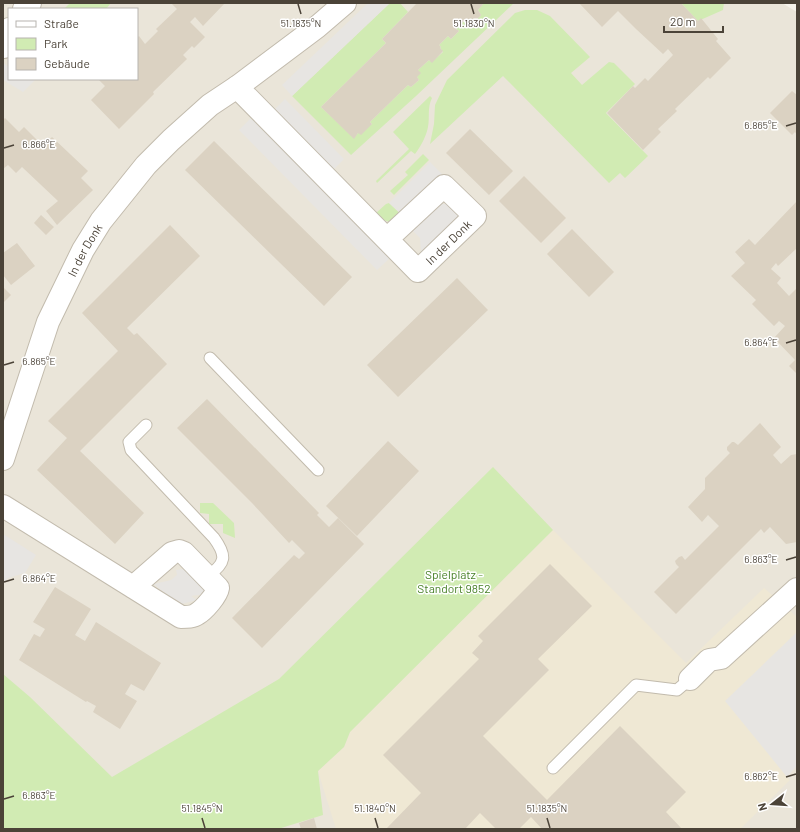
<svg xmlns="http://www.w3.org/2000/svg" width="800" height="832" viewBox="0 0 800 832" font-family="Barlow,sans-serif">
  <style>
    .residential { fill: #eae5d9; fill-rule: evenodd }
    .education { fill: #efe8d4 }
    .green { fill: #d1ebb3 }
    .parking { fill: #e7e5e2 }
    .building { fill: #dbd2c2 }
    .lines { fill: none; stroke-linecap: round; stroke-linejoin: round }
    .lane-casing { stroke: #c2bbad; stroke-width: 13 }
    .street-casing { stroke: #c2bbad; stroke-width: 24 }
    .lane { stroke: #fff; stroke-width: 11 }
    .street { stroke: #fff; stroke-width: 22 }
    .ticks { fill: none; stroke: #4b4338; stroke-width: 1.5 }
    .labels { text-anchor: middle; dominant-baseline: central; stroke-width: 3; stroke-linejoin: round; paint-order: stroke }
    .street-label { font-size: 12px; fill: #4b4338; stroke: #fff }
    .park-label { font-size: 12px; fill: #488028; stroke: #fff }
    .ticks-label { font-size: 10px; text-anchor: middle; fill: #4b4338; stroke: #fff; stroke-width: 3; stroke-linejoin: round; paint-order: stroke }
  </style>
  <rect width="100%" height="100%" fill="#f6f3eb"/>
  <!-- residential -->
  <path class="residential" d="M3 3H782L797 12V829H3ZM9 9H137V79H9Z"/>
  <!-- education -->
  <path class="education" d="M553 530 686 663 764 588 797 617V766L787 777 790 780 740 829H336L318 771 344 747 350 732Z"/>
  <!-- green -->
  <path class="green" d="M70 3H111L106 9H64Z
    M390 3H400L408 12 382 39 386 43 321 107 354 138 358 133 372 124 370 122 408 85 411 87 419 80 417 77 418 70 429 60 432 62 443 52 440 48 441 47 439 45 448 36 451 39 459 31 456 29 465 20 467 23 471 19 474 22 481 15 478 10 484 3H514L416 96 351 155 292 96Z
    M681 3H724L723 10 698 21Z
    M525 10H537L550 16 590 57 571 73 582 85 609 62 614 63 635 84 606 113 648 156 625 178 620 173 609 183 503 76 430 144 434 124 435 105 447 80 515 13Z
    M430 96 432 98C427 108 430 117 428 127 426 137 421 146 415 154L411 151 377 183 376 181 409 149 393 132Z
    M423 154 429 160 394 195 390 191 408 175 405 172Z
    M389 203 404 217 392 223 381 219 376 213 386 204Z
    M493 467 553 530 350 732 344 747 318 771 323 815 278 829H3V674L30 697 112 777 279 679Z
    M200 503H213L234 523 235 538 223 533V524H209V514L200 513Z"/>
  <!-- parking -->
  <path class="parking" d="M368 3H390L292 96 282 85Z
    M3 63 9 67V79H36L23 92 3 80Z
    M285 99 344 159 333 170 274 110Z
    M251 118 390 258 377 270 239 130Z
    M430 162 444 176 404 217 389 203Z
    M435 204H449L459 212V223L430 252 421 253 420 238 411 229Z
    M3 534 36 555 25 573 8 578 3 584Z
    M189 568 203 584 205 594 191 596 197 600 178 605 154 584 171 580 177 575 176 570Z
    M797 632V766L787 777 725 701Z"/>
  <!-- building -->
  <path class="building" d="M171 3H225L203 26 195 17 190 22 205 37 194 48 192 46 183 55 187 59 153 92 154 94 119 129 91 100 105 86 98 79H137V52L138 51 137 50V38L139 36 145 44 158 31 156 29 177 9Z
    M417 3H484L478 10 481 15 474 23 471 19 467 23 465 20 456 29 459 31 451 39 448 36 439 45 441 47 440 48 443 51 432 63 429 60 418 70 421 73 417 77 419 80 411 87 408 85 370 122 372 124 361 135 358 133 354 139 321 107 386 43 382 39Z
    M579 3H681L698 21 701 18 718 39 716 41 731 58 710 79 708 77 675 109 677 111 658 129 661 132 643 150 607 113 633 86 635 88 645 78 648 81 673 55 668 49 663 54 636 29 618 11 602 27Z
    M792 91 797 95V135L795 132 792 135 770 113Z
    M5 118 19 132 24 127 43 146 52 137 88 171 81 178 93 190 57 225 46 211 58 201 22 167 16 173 8 165 3 169V120Z
    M470 129 513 171 489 195 446 153Z
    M214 141 352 277 324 306 185 170Z
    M524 176 566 218 541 243 499 201Z
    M797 201V248L778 266 776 263 771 269 781 278 777 283 789 296 797 288V374L789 366 795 360 774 338 785 326 779 321 774 326 752 304 756 300 731 276 745 263 735 252 749 239 755 245Z
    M41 215 54 227 46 235 34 223Z
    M170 225 200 256 127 328 134 335 137 333 167 364 80 451 144 513 115 544 37 470 67 438 48 421 118 351 82 313Z
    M572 229 614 272 589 297 547 254Z
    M17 243 35 266 11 285 3 275V253Z
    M457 278 488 310 398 397 367 365Z
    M3 287 11 295 3 303Z
    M207 399 319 513 317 515 329 527 338 518 364 544 262 648 232 618 294 555 299 559 305 553 292 540 289 543 252 503 177 428Z
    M760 423 781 447 773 455 781 464 791 455 797 454V542L786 544 770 527 764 533 761 529 676 614 654 592 679 567 676 564 675 561 679 557 682 556 685 560 719 526 708 515 702 522 688 507 705 489V478L730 453 727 450V447L732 442H734L738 445Z
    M388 441 419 471 357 536 326 506Z
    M550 564 592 606 538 659 549 670 483 736 547 800 620 726 686 792 666 812 682 829H542L531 817 519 829H496L480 813 465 829H386L421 793 383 755 479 659 472 653 483 641 478 636Z
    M55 587 91 609 75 635 85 641 96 622 161 663 144 691 131 684 125 694 137 701 120 729 93 712 96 706 87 701 86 702 19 660 34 634 40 637 45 629 33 622Z
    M314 818 317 829H301L299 823Z"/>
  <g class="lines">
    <defs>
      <path id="lane" d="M210 358 318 470
        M146 425 129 442 131 450 214 538C227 556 226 563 208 576
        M553 768 636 685 677 690 690 679"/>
      <g id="street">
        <path d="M24 9 30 3"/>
        <path d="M4 47 9 29"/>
        <path id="s1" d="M237 87 418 271 475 216 444 186 387 239"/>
        <path id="s2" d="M3 459 48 322 83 250 101 221 146 165 171 140 210 105 237 87 317 27 345 3"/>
        <path d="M3 506 181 617C187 617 193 617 197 614 204 610 217 595 218 588L184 553 179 551 172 553 133 587"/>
        <path d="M690 679 709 660 721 658 797 589"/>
      </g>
    </defs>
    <!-- lane casing -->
    <use href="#lane" class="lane-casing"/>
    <!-- street casing -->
    <use href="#street" class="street-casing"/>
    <!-- lane -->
    <use href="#lane" class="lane"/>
    <!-- street -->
    <use href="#street" class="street"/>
  </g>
  <!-- ticks -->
  <path class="ticks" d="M298 4 301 14M471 4 474 14M786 126 796 123M4 148 14 145M786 343 796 340M4 365 14 362M786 560 796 557M4 582 14 579M786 777 796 774M4 799 14 796M202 818 205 828M375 818 378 828M547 818 550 828"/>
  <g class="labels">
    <!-- street labels -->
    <g class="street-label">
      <text stroke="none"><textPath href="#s1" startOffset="300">In der Donk</textPath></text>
      <text stroke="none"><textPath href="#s2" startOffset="225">In der Donk</textPath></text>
    </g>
    <!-- park labels -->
    <g class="park-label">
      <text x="454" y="574">Spielplatz -<tspan x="454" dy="14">Standort 9852</tspan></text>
    </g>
  </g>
  <g class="ticks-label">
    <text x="301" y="27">51.1835°N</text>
    <text x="474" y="27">51.1830°N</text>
    <text x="761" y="129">6.865°E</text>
    <text x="39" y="148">6.866°E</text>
    <text x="761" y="346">6.864°E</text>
    <text x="39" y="365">6.865°E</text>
    <text x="761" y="563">6.863°E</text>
    <text x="39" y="582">6.864°E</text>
    <text x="761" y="780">6.862°E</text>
    <text x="39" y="799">6.863°E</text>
    <text x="202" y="812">51.1845°N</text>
    <text x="375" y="812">51.1840°N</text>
    <text x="547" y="812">51.1835°N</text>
  </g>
  <!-- border -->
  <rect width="800" height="832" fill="none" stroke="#4b4338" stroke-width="8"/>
  <!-- legend -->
  <rect x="8" y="8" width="130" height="72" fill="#ffffff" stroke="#b7b4af"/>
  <rect x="16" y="21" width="20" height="6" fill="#ffffff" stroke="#b7b4af"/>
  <text x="44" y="28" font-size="12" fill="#4b4338">Straße</text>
  <rect x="16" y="38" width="20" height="12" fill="#d1ebb3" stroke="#b7b4af"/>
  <text x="44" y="48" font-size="12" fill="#4b4338">Park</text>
  <rect x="16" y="58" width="20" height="12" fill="#dbd2c2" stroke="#b7b4af"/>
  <text x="44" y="68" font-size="12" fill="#4b4338">Gebäude</text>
  <!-- north arrow -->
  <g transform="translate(772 804) rotate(253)" stroke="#ffffff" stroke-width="3" paint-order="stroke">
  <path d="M0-3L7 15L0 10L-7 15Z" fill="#4b4338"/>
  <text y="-6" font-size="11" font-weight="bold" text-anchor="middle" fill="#4b4338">N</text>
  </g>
  <!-- scale -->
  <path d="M664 26v6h59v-6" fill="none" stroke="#4b4338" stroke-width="2"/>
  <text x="670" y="26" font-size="12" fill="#4b4338" stroke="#ffffff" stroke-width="3" paint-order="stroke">20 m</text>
</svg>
